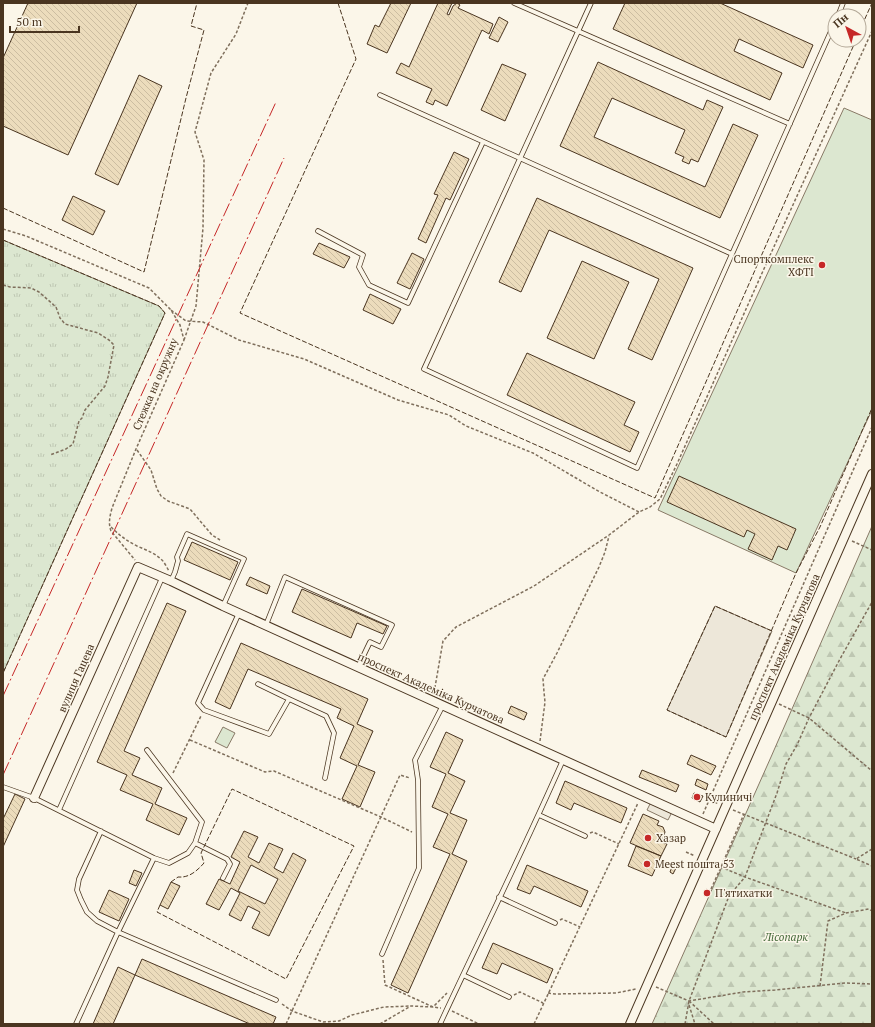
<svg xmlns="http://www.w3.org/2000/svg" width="875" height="1027" viewBox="0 0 875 1027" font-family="'PT Serif',serif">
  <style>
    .grass { fill: url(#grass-tufts); stroke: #887966 }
    .forest { fill: url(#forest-firs); stroke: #887966 }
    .green { fill: #dce7d0; stroke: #887966 }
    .parking { fill: #ede7d9; stroke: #887966 }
    .building { fill: url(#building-back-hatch); stroke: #4a3520; fill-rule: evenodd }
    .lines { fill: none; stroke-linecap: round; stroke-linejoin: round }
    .lane-casing { stroke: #4a3520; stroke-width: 5.5 }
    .street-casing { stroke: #4a3520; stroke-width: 10 }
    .path { stroke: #7f6f5c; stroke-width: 1.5; stroke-dasharray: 3 2; stroke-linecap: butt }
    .lane { stroke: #fbf6e9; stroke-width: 4 }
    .street { stroke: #fbf6e9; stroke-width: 8 }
    .fence { stroke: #4a3520; stroke-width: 1; stroke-dasharray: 5 2; stroke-linecap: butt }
    .power { stroke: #c62828; stroke-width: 1; stroke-dasharray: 14 3 2 3; stroke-linecap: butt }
    .poi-dot { fill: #c62828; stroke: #fbf6e9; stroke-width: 1.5 }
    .labels { text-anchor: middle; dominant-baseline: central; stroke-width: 3; stroke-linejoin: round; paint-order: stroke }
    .poi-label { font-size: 11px; fill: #4a3520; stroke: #fbf6e9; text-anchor: start }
    .street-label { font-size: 11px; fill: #4a3520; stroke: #fbf6e9 }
    .park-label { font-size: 11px; font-style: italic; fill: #436837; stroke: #fbf6e9 }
  </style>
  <defs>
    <pattern id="grass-tufts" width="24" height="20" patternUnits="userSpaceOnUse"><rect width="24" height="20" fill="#dce7d0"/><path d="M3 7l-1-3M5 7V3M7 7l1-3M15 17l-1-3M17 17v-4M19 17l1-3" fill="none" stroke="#bec7b2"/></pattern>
    <pattern id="forest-firs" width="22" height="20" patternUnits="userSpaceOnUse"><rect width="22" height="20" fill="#dce7d0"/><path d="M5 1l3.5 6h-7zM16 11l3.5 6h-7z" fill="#bec7b2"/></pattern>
    <pattern id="building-back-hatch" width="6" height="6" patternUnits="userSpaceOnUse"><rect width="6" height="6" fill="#ecdcbc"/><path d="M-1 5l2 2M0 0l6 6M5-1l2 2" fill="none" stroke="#ccbda1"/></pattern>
  </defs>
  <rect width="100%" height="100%" fill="#fbf6e9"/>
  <!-- grass -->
  <path class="grass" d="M3 240 159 306 165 313 3 673Z"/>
  <!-- forest -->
  <path class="forest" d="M872 526V1024H652L771 757Z"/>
  <!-- green -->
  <path class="green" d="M844 108 872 120V410L796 573 658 510Z
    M223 727 235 733 227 748 215 742Z"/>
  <!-- parking -->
  <path class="parking" d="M715 606 772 631 726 737 667 710Z
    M652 800 673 810 668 820 647 810Z"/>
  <!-- building -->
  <path class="building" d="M28 3H137L68 155 3 126V58Z
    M391 3H411L387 53 367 44 375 25 379 27Z
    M438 3H452L447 14 449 15 453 6 457 3 460 5 458 8 493 24 489 34 482 30 447 106 435 100 433 105 426 102 432 89 396 73 401 63 409 67Z
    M625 3H720L813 45 803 68 739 39 734 51 782 73 770 100 613 29Z
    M499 17 508 22 498 42 489 38Z
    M598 62 703 110 707 100 723 107 698 162 691 159 689 164 682 161 684 157 675 153 685 130 612 98 594 137 705 187 733 124 758 135 720 218 560 146Z
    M502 64 526 74 505 121 481 110Z
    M139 75 162 86 118 185 95 174Z
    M454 152 469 159 450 200 446 198 426 243 418 239 438 195 434 194Z
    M73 196 105 211 93 235 62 220Z
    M537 198 693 268 652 360 628 349 659 279 549 230 521 292 499 282Z
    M319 243 350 257 344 268 313 254Z
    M412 253 424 259 410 289 397 283Z
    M582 261 629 282 594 359 547 338Z
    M370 294 401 309 393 324 363 310Z
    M527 353 635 402 624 425 639 432 630 452 507 395Z
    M679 476 796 529 787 550 778 546 772 560 748 549 755 534 747 530 744 537 667 502Z
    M192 542 238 562 230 580 184 560Z
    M250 577 270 586 267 594 246 585Z
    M302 589 387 626 383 634 357 623 351 638 292 612Z
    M167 603 186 611 124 751 140 758 132 775 162 788 155 804 187 818 179 835 146 820 153 804 120 790 127 775 97 762Z
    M241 643 368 699 357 724 373 731 358 765 375 772 360 807 342 799 357 766 340 758 354 726 337 718 341 709 248 669 230 709 215 702Z
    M511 706 527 713 524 720 508 713Z
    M446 732 463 740 448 773 465 781 450 813 467 820 452 854 467 861 408 993 391 985 450 854 433 847 448 814 432 807 446 774 430 767Z
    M691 755 716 766 711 775 687 764Z
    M642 770 679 785 676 792 639 777Z
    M697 779 708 784 706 790 695 785Z
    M565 781 627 808 621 823 574 803 571 810 556 803Z
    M694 793 703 796 700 802 692 798Z
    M15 794 25 799 3 847V819Z
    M643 814 659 821 657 825 663 827 665 832 662 842 667 844 661 856 630 843Z
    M244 831 258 837 248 857 259 863 269 843 283 849 274 868 283 873 293 853 306 860 269 936 252 928 260 912 248 906 241 921 229 915 240 893 231 888 219 910 206 904 219 879 230 884 240 862 231 857ZM251 865 278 879 265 904 238 891Z
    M636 846 661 856 652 876 628 866Z
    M527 865 588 891 581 907 534 886 530 894 517 889Z
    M672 867 676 868 673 874 670 872Z
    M134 870 142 873 136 886 129 883Z
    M171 882 180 886 168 909 160 905Z
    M706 889 710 891 707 896 704 895Z
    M109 890 129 899 119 921 99 912Z
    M493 943 553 969 547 983 502 963 497 974 482 968Z
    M142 959 276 1017 273 1024H250L135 975Z
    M118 967 135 975 113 1024H93Z"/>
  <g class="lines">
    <defs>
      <path id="lane" d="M514 3 790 124
        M591 3 424 369 637 468 835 22
        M838 16 843 3
        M380 95 732 254
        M318 231 363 255 359 267 369 285 408 303 483 142
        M171 581 175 572 178 561 177 557 187 534 244 559 223 606
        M239 613 198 703 204 710 269 734 289 699 258 684
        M266 625 285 577 392 625 381 647 370 642 358 667
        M289 699 326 716 334 733 325 778
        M3 787 34 798 154 858 169 863 188 853 195 843 202 822 147 750
        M59 810 162 578
        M539 815 585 836
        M195 843 227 859 230 864 223 878
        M154 858 118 932 276 1000
        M499 897 555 923
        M382 954 419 868 418 780 415 760 443 705
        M463 975 509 997
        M76 1024 118 932 97 921 87 912 81 900 77 890 79 879 101 831
        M440 1024C481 936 524 849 563 760"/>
      <path id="street" d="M34 798 138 567 171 581 223 606 716 829
        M630 1024 872 474"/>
    </defs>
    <!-- lane casing -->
    <use href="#lane" class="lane-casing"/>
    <!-- street casing -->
    <use href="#street" class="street-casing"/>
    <!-- path -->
    <path class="path" d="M3 229 26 236 149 288 171 310 180 325 184 340 136 449 112 508C110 516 108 523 111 531L135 560
      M3 285 10 287 31 288 39 292 56 307 60 318 65 324 98 333 109 340 114 345 108 377 105 386 85 410 82 418 79 421 73 444 66 449 50 455
      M171 310 186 321 203 322 239 340 304 359 398 400 449 415 466 426 533 453 600 492 639 512
      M184 340 196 306 203 228 204 160 195 132 211 73 236 34 248 3
      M137 450 151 470 157 489 161 496 168 501 190 509 212 535 220 540
      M111 527C119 535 127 541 137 546 146 550 155 553 162 560 165 563 167 568 169 571
      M852 541 872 550
      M434 693 443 641 456 627 534 586 609 535 639 512 650 507 660 499 677 464 767 262 872 31
      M779 704 809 718 872 771
      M190 740 265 772 274 771 381 817 412 832
      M540 741 545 702 544 692 543 679 557 653 599 567 605 552 609 536
      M173 773 201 716
      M710 800 719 804
      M733 810 856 859
      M703 814 872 427
      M590 833 593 832 619 844
      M872 849 856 859 872 866
      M686 852 695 856
      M711 863 745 877 846 913
      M711 889 721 867 744 814
      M560 920 562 919 580 927
      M383 960 385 985 433 1007 441 1008
      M820 986 828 921 846 913 869 909 872 911
      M656 987 689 1001 743 992 775 990 845 983 872 984
      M548 993 555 994 616 993 636 989
      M514 995 520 992 543 1003
      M689 1001 714 1024
      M282 1004 292 1011 323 1022 339 1021 352 1015 384 1007 411 1006
      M689 1005 695 1024
      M452 1011 479 1024
      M286 1024 400 775 410 778
      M380 1024 411 1006 433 1007 447 993
      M534 1024 638 803
      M685 1024 689 1001 729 896 745 877 777 793 786 764 797 745 809 718 840 659 872 602
      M871 1024 872 1023"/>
    <!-- lane -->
    <use href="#lane" class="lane"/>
    <!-- street -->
    <use href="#street" class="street"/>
    <!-- fence -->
    <path class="fence" d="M338 3 356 59 240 313 655 498 856 40
      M859 32 872 3
      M3 208 144 272 186 98 204 30 191 26 197 3
      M3 240 159 306 165 313 3 673
      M772 631 715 606 667 710 726 737 796 573 820 527 872 408
      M160 905 157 912 286 979 354 846 232 789 201 853 204 863C197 871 189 878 178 877L171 882"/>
    <!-- power -->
    <path class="power" d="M3 696 276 102
      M3 775 284 158"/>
  </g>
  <!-- markers -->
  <g class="poi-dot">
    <circle cx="822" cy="265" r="4"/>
    <circle cx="697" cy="797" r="4"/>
    <circle cx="648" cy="838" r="4"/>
    <circle cx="647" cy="864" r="4"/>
    <circle cx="707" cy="893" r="4"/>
  </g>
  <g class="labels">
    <!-- poi labels -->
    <g class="poi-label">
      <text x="814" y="259" text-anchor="end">Спорткомплекс<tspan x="814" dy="13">ХФТІ</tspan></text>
      <text x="705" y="797">Кулиничі</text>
      <text x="656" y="838">Хазар</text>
      <text x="655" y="864">Meest пошта 53</text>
      <text x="715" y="893">П'ятихатки</text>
    </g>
    <!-- street labels -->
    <g class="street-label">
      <text transform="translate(155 384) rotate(-67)">Стежка на окружну</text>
      <text transform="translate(784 647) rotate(-66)">проспект Академіка Курчатова</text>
      <text transform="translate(76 678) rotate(-66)">вулиця Гацева</text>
      <text transform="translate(431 688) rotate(24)">проспект Академіка Курчатова</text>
    </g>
    <!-- park labels -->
    <g class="park-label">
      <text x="786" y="937">Лісопарк</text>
    </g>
  </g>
  <!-- border -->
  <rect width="875" height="1027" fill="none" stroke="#4a3520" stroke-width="8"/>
  <!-- north arrow -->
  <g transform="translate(847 28) rotate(320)"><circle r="19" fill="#fbf6e9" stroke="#b4a999"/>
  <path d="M0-3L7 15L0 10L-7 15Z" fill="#c62828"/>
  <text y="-6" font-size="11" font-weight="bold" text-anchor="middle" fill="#4a3520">Пн</text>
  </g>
  <!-- scale -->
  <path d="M10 26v6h69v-6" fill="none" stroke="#4a3520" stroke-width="2"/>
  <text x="16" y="26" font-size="12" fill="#4a3520" stroke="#fbf6e9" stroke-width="3" paint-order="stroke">50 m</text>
</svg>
